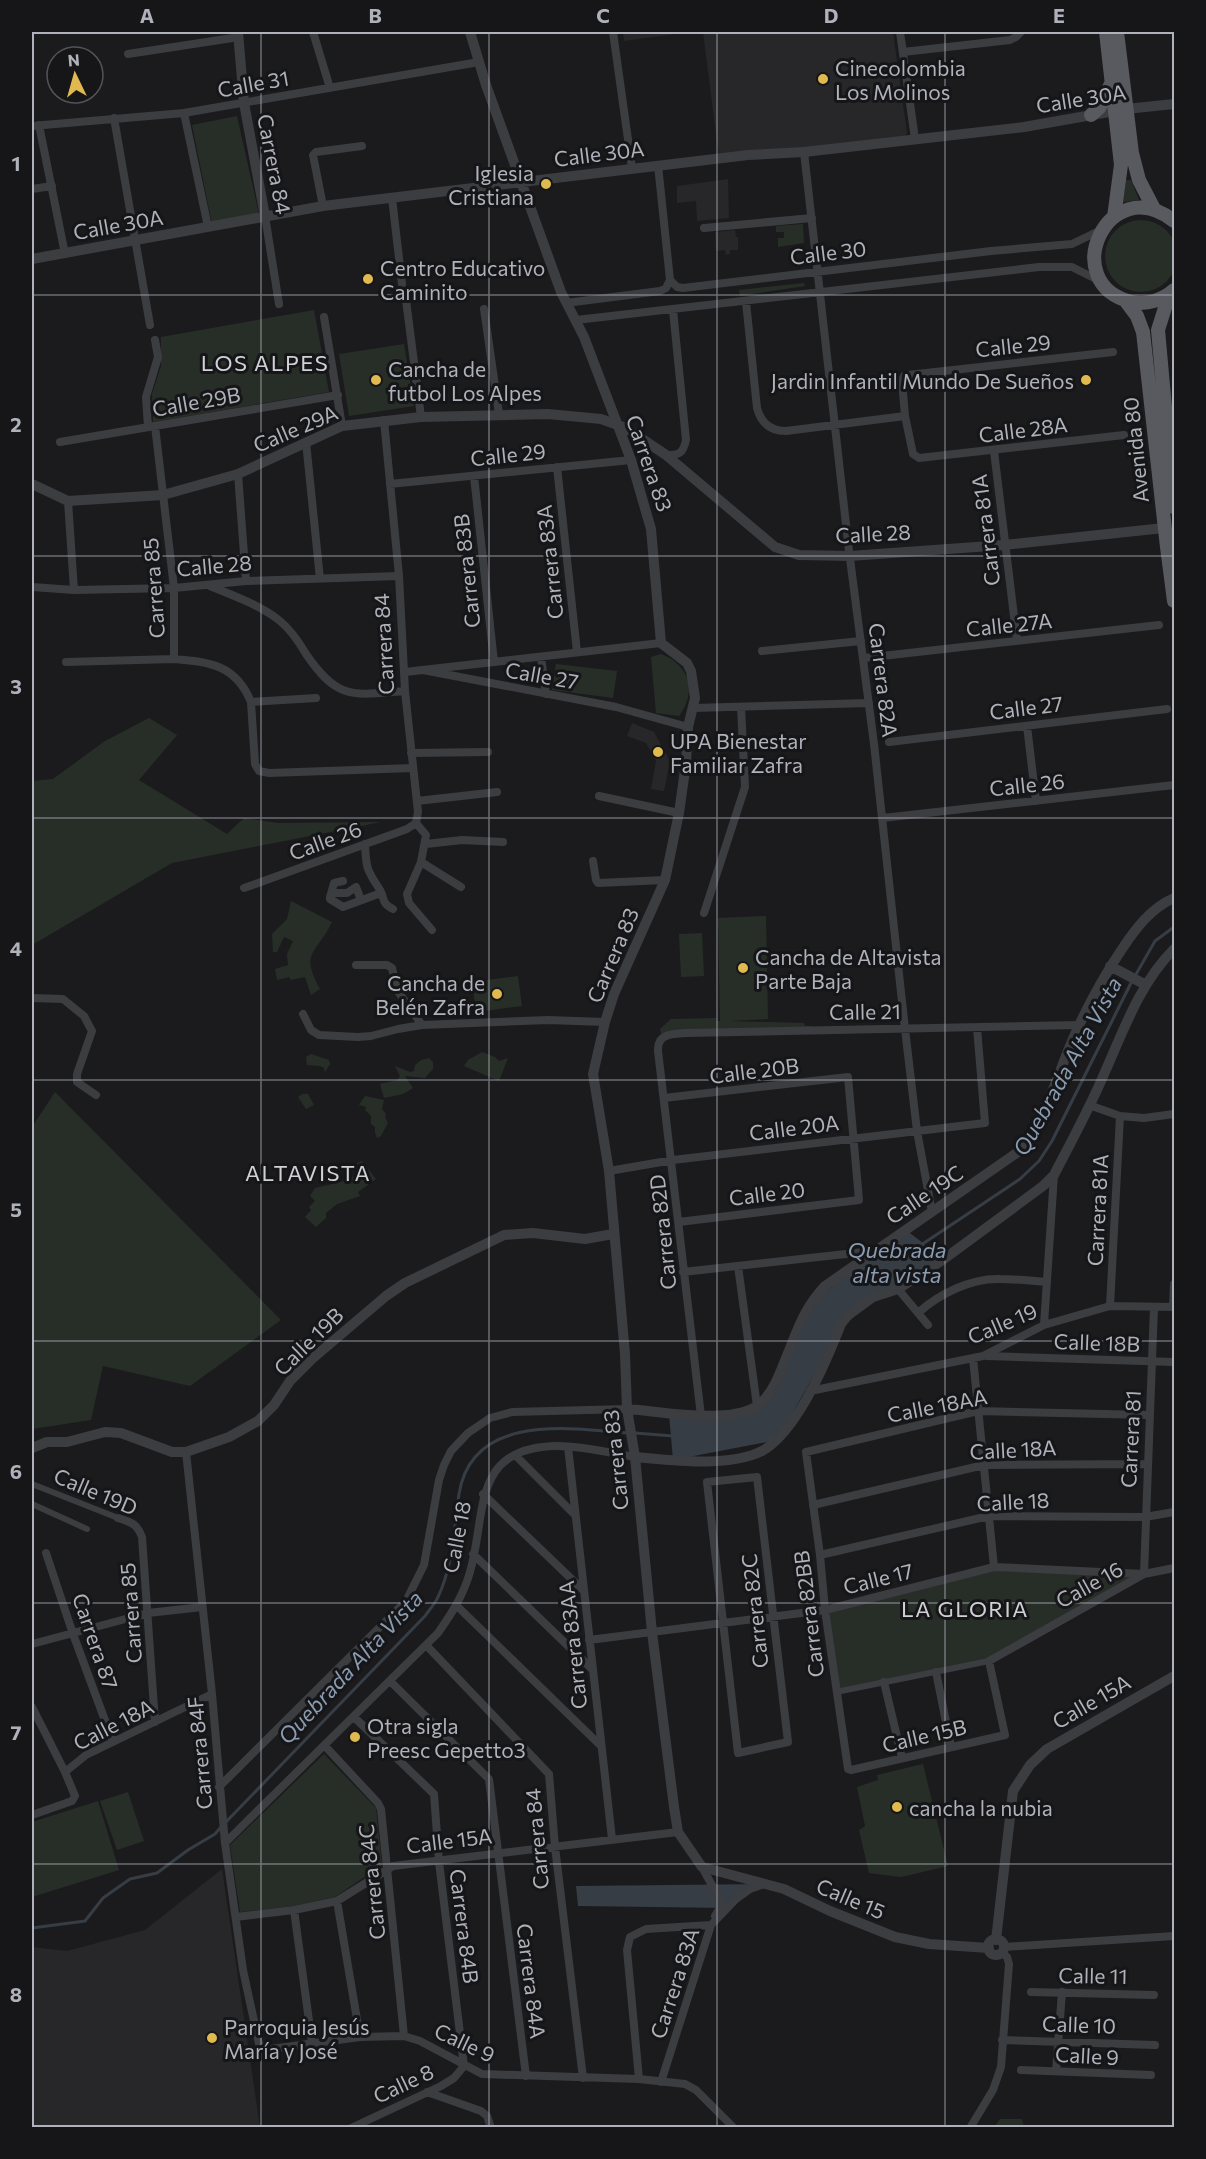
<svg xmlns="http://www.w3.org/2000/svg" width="1206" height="2159" viewBox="0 0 1206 2159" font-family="Commissioner,sans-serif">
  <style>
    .built { fill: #27272a }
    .green { fill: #272e28 }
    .water { fill: #363d45 }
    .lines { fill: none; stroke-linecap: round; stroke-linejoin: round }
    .stream { stroke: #363d45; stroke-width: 3 }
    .pedestrian { stroke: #3c3d41; stroke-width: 6 }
    .minor { stroke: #3c3d41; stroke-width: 8 }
    .tertiary { stroke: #3c3d41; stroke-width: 10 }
    .primary { stroke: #585a60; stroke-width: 14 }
    .grid { fill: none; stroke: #afb2bb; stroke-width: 1.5; stroke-opacity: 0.55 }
    .poi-dot { fill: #e1ba4f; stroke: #161618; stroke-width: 2 }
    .labels { text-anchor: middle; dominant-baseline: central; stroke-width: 6; stroke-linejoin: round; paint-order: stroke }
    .poi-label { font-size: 21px; fill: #afb2bb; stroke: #161618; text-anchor: start }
    .street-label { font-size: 21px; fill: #afb2bb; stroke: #161618 }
    .neighbourhood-label { font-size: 22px; letter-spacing: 1.5px; fill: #cfd1d7; stroke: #161618 }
    .water-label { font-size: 22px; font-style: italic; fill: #8a9cb2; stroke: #161618 }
    .neatline { fill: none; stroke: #afb2bb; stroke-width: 2 }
    .grid-label { font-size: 20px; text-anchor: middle; font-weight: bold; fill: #afb2bb }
  </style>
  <rect width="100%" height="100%" fill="#1b1b1d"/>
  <!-- built -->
  <path class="built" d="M623 32H691L624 41Z
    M703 32H893L907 133 905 136 719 158Z
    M728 179 729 218 697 221 696 201 677 203V186Z
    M735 230 736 237H738V250H730V254L726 255 725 250 716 251 715 232Z
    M632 723 654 732 670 761 664 791 651 789 656 761 646 743 627 736Z
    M222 1869 260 2127H32V1947L67 1951 145 1930Z"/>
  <!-- green -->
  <path class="green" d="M237 116 259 214 212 224 192 125Z
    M1126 180H1131L1139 200 1123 202Z
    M1105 256a36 36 0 1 1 72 0a36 36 0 1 1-72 0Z
    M803 224 804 243 778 247V238H784V232H776V226Z
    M804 283 805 286 740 296 739 290Z
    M314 310 329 392 153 422 152 394 161 366V337Z
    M404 344 414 406 349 416 339 354Z
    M661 654C690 665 697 692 679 716L656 713 651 657Z
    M556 664 617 671 613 698 552 690Z
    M149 718 177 735 139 780 227 834 244 818 278 823 381 822 172 863 32 945V781L53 779 105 741Z
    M291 901 332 922C317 954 299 951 320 989L311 995 305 977 291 980 289 977 277 980 275 969 288 965 287 954 293 941 284 937 277 952H273L272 934 287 919Z
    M766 916 768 1019 730 1021 804 1023 805 1026H811V1029L661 1034 660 1029 671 1019 716 1018 717 1021H720L718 918Z
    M702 933 704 976 681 977 679 934Z
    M518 976 522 1006 476 1012 472 982Z
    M482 1052 495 1057 499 1061 508 1058 499 1081 464 1066 468 1060Z
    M311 1054 329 1060 330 1064 325 1072 324 1068 320 1066 307 1065 306 1057Z
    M429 1058 433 1062V1069L425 1078 405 1076 413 1088 403 1094 384 1098 380 1084 397 1080 400 1076 395 1066 410 1072 414 1071 415 1065 421 1060Z
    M55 1092 281 1320 190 1386 103 1366 91 1420 32 1429V1127Z
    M302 1094H308L314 1105 306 1109 298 1097Z
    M365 1096 384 1100 382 1109 386 1114 385 1117 388 1123 381 1136 377 1138 375 1133V1127L371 1124V1116L365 1110 366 1107 359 1105Z
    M362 1161 376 1179 358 1192 360 1196 337 1204 326 1213V1218L316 1227 305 1217 311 1210 309 1207 315 1201 310 1196 315 1188 341 1182 361 1173 357 1163Z
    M994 1567 1144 1574 989 1661 836 1692 825 1610Z
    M324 1754 376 1808 382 1865 335 1897 293 1906 240 1912 230 1845Z
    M923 1764 948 1866 901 1877 869 1873 859 1830 865 1826 857 1787 878 1780 877 1775Z
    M128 1792 144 1841 117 1850 100 1801Z
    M98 1801 119 1870 32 1897V1822Z
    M1000 2119H1022L1024 2127H994Z"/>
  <!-- water -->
  <path class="water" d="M902 1227 944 1259 873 1297 838 1333 777 1440 673 1460 669 1414 750 1409 778 1379 808 1307Z
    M764 1884 728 1908 578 1906 576 1886Z"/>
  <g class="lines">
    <!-- stream -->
    <path class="stream" d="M1135 976 1155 941 1174 927
      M921 1245 1020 1179 1039 1161 1052 1141 1132 981
      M635 1433 673 1436
      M226 1822 425 1616C429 1610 435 1604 438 1597 453 1566 454 1528 459 1494 472 1413 569 1428 628 1433
      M32 1928 85 1921 103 1898 130 1879 157 1873 188 1850 215 1834 221 1827"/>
    <!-- pedestrian -->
    <path class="pedestrian" d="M32 1484 118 1518
      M32 1504 87 1529
      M836 1692 989 1661"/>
    <!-- minor -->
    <path class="minor" d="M313 32 330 88
      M613 32 632 168
      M900 32 915 139
      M903 52 1010 40 1016 37 1021 32
      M128 54 239 37
      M184 113 208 227
      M114 118 150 325
      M39 125 65 254
      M32 126 184 113 479 62
      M804 152 849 551 874 744 905 1029 917 1131 932 1212
      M658 165 670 280
      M32 189 52 186
      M392 198 402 284
      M323 206 313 155 316 152 362 146
      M265 216 279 304
      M704 228 812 218
      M670 280 677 287 683 288 991 251 1072 244 1101 230
      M406 300 421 417
      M746 302 757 408C761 423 770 431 786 431L905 416
      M566 303 660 291 666 288 670 280
      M484 309 499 414
      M324 317 342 426
      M576 320 1039 267H1072L1100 281
      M1113 352 908 375 904 376 902 381 905 416 913 454 919 458 1124 435
      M384 420 399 576 405 691 418 812 416 823 426 835 421 862 407 894 409 903 432 930
      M155 426 174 588V659C210 662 236 665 251 702L316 698
      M148 427 146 397 158 357 155 340
      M60 442 338 395
      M306 442 320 579
      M994 451 1017 641
      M666 455C679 455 683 454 686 440L673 310
      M557 467 577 652
      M238 474 246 581
      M474 476 494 662
      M390 484 631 460
      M68 501 74 590
      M210 586C234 596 260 605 280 621 291 630 299 642 306 654 338 701 353 695 405 691
      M32 587 74 590 174 588 246 581 399 576
      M762 651 861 641
      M541 657 546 694
      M864 658 1159 625
      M66 662 174 659
      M423 670 616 707 688 727
      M405 672 661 643
      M251 702 255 764 259 771 269 773 413 768
      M693 708 869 703
      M1027 726 1036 801
      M889 742 1167 709
      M411 753 488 752
      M599 796 679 813
      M417 801 497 792
      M883 818 1174 785
      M365 844C366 869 367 870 380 890 385 899 381 903 393 909
      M426 844 462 840 503 842
      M593 861 596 880 598 883 665 880
      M421 862 461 887
      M343 881 334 883 330 897V899L343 907 381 893
      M244 888 407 829 416 823
      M332 893H347L356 887 361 900
      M704 913 745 787 741 707
      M356 965H387L392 968 397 990 422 1025
      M32 998 63 999 84 1016 92 1031 77 1074V1082L96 1095
      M303 1014 311 1030 319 1035 358 1037 371 1036 398 1029 422 1025 548 1020 605 1022
      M664 1098 848 1077 859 1200 679 1222
      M1089 1105 1120 1116 1144 1118 1174 1114
      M609 1171 673 1160 985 1123 977 1028
      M738 1266 757 1406
      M683 1272 873 1251
      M898 1289 928 1325
      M1110 1306 1120 1116
      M1173 1307 1174 1284
      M918 1313C939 1294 971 1278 1000 1279 1016 1279 1032 1281 1047 1282
      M1044 1325 1054 1175
      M986 1356 1174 1362
      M973 1358 994 1567
      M810 1391 983 1356 1044 1325 1110 1306 1174 1307
      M1149 1415 978 1411 806 1452 820 1555 825 1610 848 1769 851 1770 1005 1735 989 1661 1144 1574 1154 1307
      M701 1416C686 1294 673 1172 658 1051 657 1033 673 1034 686 1033L1079 1025
      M568 1447 612 1839
      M186 1452 212 1694 225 1843 243 1970 259 2044 262 2046 271 2049 360 2037 404 2036 420 2041 482 2074 639 2079 685 2084 696 2090 734 2128
      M515 1455 575 1515
      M757 1477 788 1742 738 1753 707 1482Z
      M483 1494 583 1590
      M813 1505 984 1465 1147 1464
      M118 1518C130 1522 137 1523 142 1537L155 1722
      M46 1553 73 1634 113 1742
      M473 1554 592 1669
      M820 1555 989 1516 1145 1517 1174 1512
      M457 1606 601 1746
      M589 1640 825 1610 994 1567 1144 1574 1174 1568
      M32 1644 148 1613 202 1607
      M426 1645 549 1774 555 1847 583 2078
      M936 1672 951 1747
      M390 1681 489 1779 526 2076
      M884 1682 902 1758
      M32 1707 65 1772 75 1796 72 1801 32 1815
      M354 1717 434 1794 439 1862 464 2066
      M325 1746 378 1803 381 1809 404 2036
      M65 1772 86 1755 212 1694
      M219 1787 406 1601 424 1565 439 1480 444 1465 451 1451 468 1433 490 1418 512 1412 627 1409
      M225 1843 438 1633C452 1613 463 1596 470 1572 487 1514 470 1447 557 1446 583 1446 610 1453 635 1457
      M702 1867 720 1900 721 1906 715 1916
      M337 1901 360 2037
      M294 1910 312 2043
      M236 1917 294 1910 337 1901 393 1866 678 1832
      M1004 1947 1174 1936
      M1031 1992 1154 1995
      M1002 2040 1155 2045
      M1021 2070 1151 2075
      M1056 2071 1062 1992
      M639 2079 627 1950 630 1937 646 1929 711 1925
      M661 2082 711 1925 736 1899 750 1889 764 1884
      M427 2092 481 2111 487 2116 491 2128
      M351 2128 441 2086 454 2078 464 2066
      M970 2128 993 2090 1001 2067 1009 1964 1007 1957 1002 1952"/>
    <!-- tertiary -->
    <path class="tertiary" d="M238 32 244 103 265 216
      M470 32 486 85 561 292 584 337 631 460 651 529 661 643 687 663 691 671 695 698 688 727 686 763 679 813 665 880 614 994 605 1022 593 1074 609 1171 625 1354 627 1409 635 1457 652 1632 674 1807 678 1832 702 1867 784 1889 830 1911 895 1937 929 1944 989 1948
      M32 259 323 206 748 155 804 152 1024 127 1126 109 1174 104
      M32 484 68 501 163 495 238 474 342 426 421 417 548 414 601 419 626 428 666 455 775 547 799 555 850 556 1004 545 1164 528
      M1110 966 1146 985
      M627 1409C660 1411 736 1427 762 1402 774 1390 780 1373 786 1358 798 1329 803 1310 825 1286L1018 1152C1044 1122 1055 1082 1070 1046 1084 1012 1102 979 1122 949 1136 928 1151 908 1174 898
      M32 1448 47 1442H67L105 1432 121 1433 172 1452H186L229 1437 258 1421 274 1405 290 1381 312 1359 386 1296 405 1283 504 1235 533 1233 585 1239 613 1234
      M635 1457C671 1460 729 1468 762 1451 797 1432 827 1360 841 1324L847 1316 873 1297 898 1289 944 1259 1043 1186 1054 1175C1070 1144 1087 1113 1101 1081 1122 1035 1138 985 1174 949
      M988 1947a8 8 0 1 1 16 0a8 8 0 1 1-16 0Z
      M996 1940 1013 1791 1030 1765 1047 1749 1174 1676"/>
    <!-- primary -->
    <path class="primary" d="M1106 32 1121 165 1114 217
      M1117 32 1132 153 1139 180 1154 209
      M1091 115 1099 108 1111 84
      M1174 221C1108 169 1056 284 1132 302 1147 305 1163 300 1174 290
      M1169 295 1158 330 1174 507
      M1125 300 1137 316 1143 332 1167 547 1174 601"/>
  </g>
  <!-- grid -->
  <path class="grid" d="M261 32V2128M489 32V2128M717 32V2128M945 32V2128M32 295H1174M32 556H1174M32 818H1174M32 1080H1174M32 1341H1174M32 1603H1174M32 1864H1174"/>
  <!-- markers -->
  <g class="poi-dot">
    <circle cx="823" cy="79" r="6"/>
    <circle cx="546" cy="184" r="6"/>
    <circle cx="368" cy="279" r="6"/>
    <circle cx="376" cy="380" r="6"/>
    <circle cx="1086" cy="380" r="6"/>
    <circle cx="658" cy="752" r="6"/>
    <circle cx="743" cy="968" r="6"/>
    <circle cx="497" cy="994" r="6"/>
    <circle cx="355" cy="1737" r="6"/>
    <circle cx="897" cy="1807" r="6"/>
    <circle cx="212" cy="2038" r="6"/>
  </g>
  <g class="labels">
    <!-- poi labels -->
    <g class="poi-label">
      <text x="835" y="67">Cinecolombia<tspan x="835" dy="24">Los Molinos</tspan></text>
      <text x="534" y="172" text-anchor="end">Iglesia<tspan x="534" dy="24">Cristiana</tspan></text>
      <text x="380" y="267">Centro Educativo<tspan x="380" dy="24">Caminito</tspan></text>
      <text x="388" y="368">Cancha de<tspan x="388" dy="24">futbol Los Alpes</tspan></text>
      <text x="1074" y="380" text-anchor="end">Jardin Infantil Mundo De Sueños</text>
      <text x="670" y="740">UPA Bienestar<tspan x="670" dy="24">Familiar Zafra</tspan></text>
      <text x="755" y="956">Cancha de Altavista<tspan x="755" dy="24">Parte Baja</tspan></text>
      <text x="485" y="982" text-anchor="end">Cancha de<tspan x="485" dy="24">Belén Zafra</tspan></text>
      <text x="367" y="1725">Otra sigla<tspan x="367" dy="24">Preesc Gepetto3</tspan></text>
      <text x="909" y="1807">cancha la nubia</text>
      <text x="224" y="2026">Parroquia Jesús<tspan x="224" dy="24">María y José</tspan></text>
    </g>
    <!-- street labels -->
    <g class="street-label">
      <text transform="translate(253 83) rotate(-10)">Calle 31</text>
      <text transform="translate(1081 98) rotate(-9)">Calle 30A</text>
      <text transform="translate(599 153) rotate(-7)">Calle 30A</text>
      <text transform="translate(275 164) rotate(79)">Carrera 84</text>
      <text transform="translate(118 224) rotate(-10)">Calle 30A</text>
      <text transform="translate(828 252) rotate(-7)">Calle 30</text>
      <text transform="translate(1013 345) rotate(-6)">Calle 29</text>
      <text transform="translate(196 401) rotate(-10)">Calle 29B</text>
      <text transform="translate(295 428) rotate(-23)">Calle 29A</text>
      <text transform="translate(1023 429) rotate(-7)">Calle 28A</text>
      <text transform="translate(1135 450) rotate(-96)">Avenida 80</text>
      <text transform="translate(508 454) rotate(-6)">Calle 29</text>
      <text transform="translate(650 463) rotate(71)">Carrera 83</text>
      <text transform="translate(985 530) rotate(-97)">Carrera 81A</text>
      <text transform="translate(873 533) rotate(-3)">Calle 28</text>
      <text transform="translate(549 562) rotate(-96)">Carrera 83A</text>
      <text transform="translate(214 565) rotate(-5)">Calle 28</text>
      <text transform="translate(466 571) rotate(-96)">Carrera 83B</text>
      <text transform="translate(153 588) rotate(-94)">Carrera 85</text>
      <text transform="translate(1009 624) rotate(-6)">Calle 27A</text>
      <text transform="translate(383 644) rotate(-93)">Carrera 84</text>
      <text transform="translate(542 675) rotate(10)">Calle 27</text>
      <text transform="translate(884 680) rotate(83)">Carrera 82A</text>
      <text transform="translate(1026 707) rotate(-7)">Calle 27</text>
      <text transform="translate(1027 784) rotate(-6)">Calle 26</text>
      <text transform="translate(325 840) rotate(-20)">Calle 26</text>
      <text transform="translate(612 955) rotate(-67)">Carrera 83</text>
      <text transform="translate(865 1011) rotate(-1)">Calle 21</text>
      <text transform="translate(754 1070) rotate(-7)">Calle 20B</text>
      <text transform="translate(794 1127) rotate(-7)">Calle 20A</text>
      <text transform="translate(767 1193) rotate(-7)">Calle 20</text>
      <text transform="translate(924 1194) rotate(-34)">Calle 19C</text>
      <text transform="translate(1097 1210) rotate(-87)">Carrera 81A</text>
      <text transform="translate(662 1232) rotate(-96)">Carrera 82D</text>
      <text transform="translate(1002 1323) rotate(-23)">Calle 19</text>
      <text transform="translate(308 1341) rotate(-44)">Calle 19B</text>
      <text transform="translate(1097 1342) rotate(2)">Calle 18B</text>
      <text transform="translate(937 1405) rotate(-11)">Calle 18AA</text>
      <text transform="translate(1130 1439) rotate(-87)">Carrera 81</text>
      <text transform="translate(1013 1449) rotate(-3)">Calle 18A</text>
      <text transform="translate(615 1460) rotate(-96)">Carrera 83</text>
      <text transform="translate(96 1491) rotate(23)">Calle 19D</text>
      <text transform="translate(1013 1501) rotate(-3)">Calle 18</text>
      <text transform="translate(456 1537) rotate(-79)">Calle 18</text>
      <text transform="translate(878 1578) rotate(-14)">Calle 17</text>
      <text transform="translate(1089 1584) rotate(-29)">Calle 16</text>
      <text transform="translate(754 1611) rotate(-96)">Carrera 82C</text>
      <text transform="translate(130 1613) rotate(-94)">Carrera 85</text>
      <text transform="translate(808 1614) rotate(-97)">Carrera 82BB</text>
      <text transform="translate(96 1641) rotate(71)">Carrera 87</text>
      <text transform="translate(572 1645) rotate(-96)">Carrera 83AA</text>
      <text transform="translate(1091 1701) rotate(-30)">Calle 15A</text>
      <text transform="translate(113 1724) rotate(-27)">Calle 18A</text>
      <text transform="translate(924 1735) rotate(-13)">Calle 15B</text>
      <text transform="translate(199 1753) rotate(-95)">Carrera 84F</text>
      <text transform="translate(536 1839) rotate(-95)">Carrera 84</text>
      <text transform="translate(449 1840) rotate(-7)">Calle 15A</text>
      <text transform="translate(371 1882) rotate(-96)">Carrera 84C</text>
      <text transform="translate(851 1898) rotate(23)">Calle 15</text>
      <text transform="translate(465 1926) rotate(83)">Carrera 84B</text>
      <text transform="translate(1093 1975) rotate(1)">Calle 11</text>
      <text transform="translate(532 1981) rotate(83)">Carrera 84A</text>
      <text transform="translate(674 1983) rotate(-72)">Carrera 83A</text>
      <text transform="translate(1079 2024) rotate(2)">Calle 10</text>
      <text transform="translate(465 2042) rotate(25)">Calle 9</text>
      <text transform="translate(1087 2055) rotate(3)">Calle 9</text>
      <text transform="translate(403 2083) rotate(-25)">Calle 8</text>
    </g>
    <!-- neighbourhood labels -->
    <g class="neighbourhood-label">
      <text x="265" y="362">LOS ALPES</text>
      <text x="308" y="1172">ALTAVISTA</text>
      <text x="965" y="1608">LA GLORIA</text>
    </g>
    <!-- water labels -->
    <g class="water-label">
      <text transform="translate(1067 1066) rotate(-61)">Quebrada Alta Vista</text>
      <text x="897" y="1249">Quebrada<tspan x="897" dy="25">alta vista</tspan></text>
      <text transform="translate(350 1667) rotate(-47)">Quebrada Alta Vista</text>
    </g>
  </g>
  <!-- border -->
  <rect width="1206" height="2159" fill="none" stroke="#161618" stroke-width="66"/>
  <!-- north arrow -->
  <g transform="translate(75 75) rotate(355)"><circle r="28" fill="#161618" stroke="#535459" stroke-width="1.5"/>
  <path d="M0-4.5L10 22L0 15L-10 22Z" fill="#e1ba4f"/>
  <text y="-9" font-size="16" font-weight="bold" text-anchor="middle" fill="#afb2bb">N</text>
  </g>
  <rect x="33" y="33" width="1140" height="2093" class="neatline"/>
  <g class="grid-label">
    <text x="147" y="23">A</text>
    <text x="375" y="23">B</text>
    <text x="603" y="23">C</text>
    <text x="831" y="23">D</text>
    <text x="1059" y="23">E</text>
    <text x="16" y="171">1</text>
    <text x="16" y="432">2</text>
    <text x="16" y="694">3</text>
    <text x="16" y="956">4</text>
    <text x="16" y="1217">5</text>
    <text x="16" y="1479">6</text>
    <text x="16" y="1740">7</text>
    <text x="16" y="2002">8</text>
  </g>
</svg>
